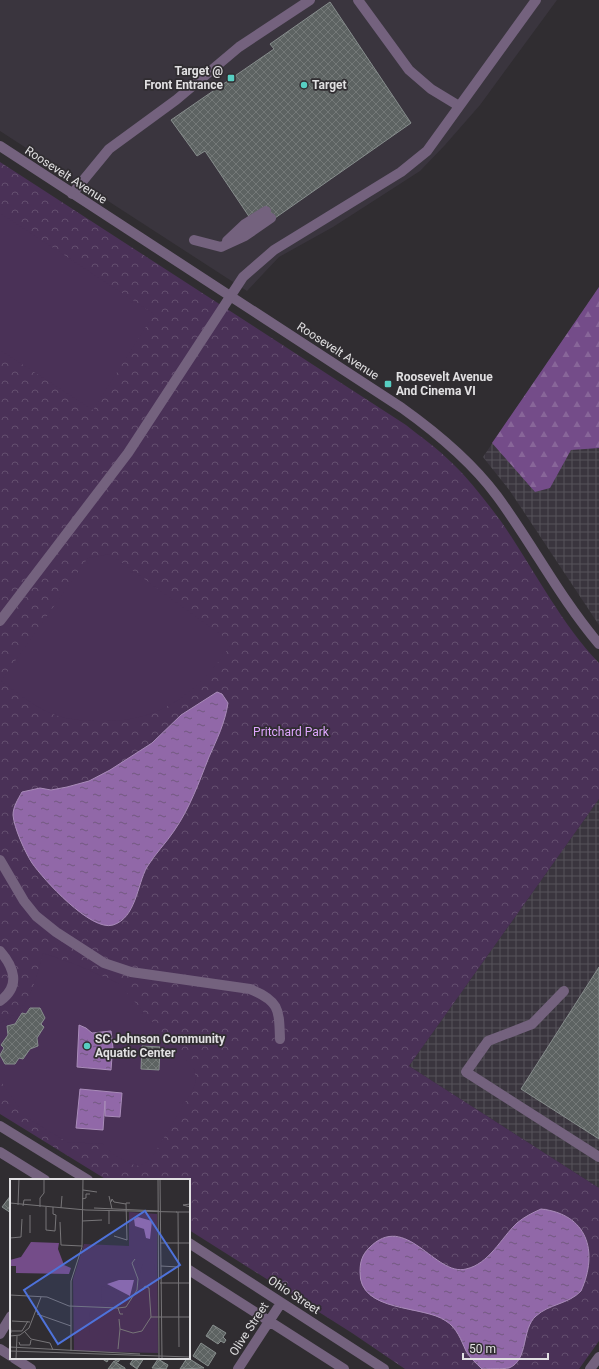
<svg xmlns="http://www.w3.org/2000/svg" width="599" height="1369" viewBox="0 0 599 1369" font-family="Roboto,sans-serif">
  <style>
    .built { fill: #3a353e }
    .industrial { fill: url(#industrial-grid) }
    .forest { fill: url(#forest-firs) }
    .park { fill: url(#park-crowns) }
    .pitch { fill: #4a3157 }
    .water { fill: url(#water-ripples); stroke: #a98cb9 }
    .building { fill: url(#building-cross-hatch); stroke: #878e8d }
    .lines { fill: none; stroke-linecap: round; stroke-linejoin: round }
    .minor { stroke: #74627e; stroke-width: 10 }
    .poi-dot { fill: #57cec2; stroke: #302d31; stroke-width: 1.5 }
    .labels { text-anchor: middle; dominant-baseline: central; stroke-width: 3.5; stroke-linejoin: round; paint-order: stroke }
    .poi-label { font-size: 12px; font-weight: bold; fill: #e1e0e2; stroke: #302d31; text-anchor: start }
    .street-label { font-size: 12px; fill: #e1e0e2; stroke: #302d31 }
    .park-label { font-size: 12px; fill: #dfa6fe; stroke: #302d31 }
    .inset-road { fill: none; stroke: #777578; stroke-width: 1 }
    .view { fill: #4e72da; fill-opacity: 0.15; stroke: #4e72da; stroke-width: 2 }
    .inset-edge { fill: none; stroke: #e1e0e2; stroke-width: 2 }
  </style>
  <defs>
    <pattern id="industrial-grid" width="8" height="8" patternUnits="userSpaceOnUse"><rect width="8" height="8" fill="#3a353e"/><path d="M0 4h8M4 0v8" fill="none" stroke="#56525a"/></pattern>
    <pattern id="forest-firs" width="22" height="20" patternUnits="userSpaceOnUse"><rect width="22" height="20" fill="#744c89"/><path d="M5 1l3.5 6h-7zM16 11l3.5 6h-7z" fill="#869"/></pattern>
    <pattern id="park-crowns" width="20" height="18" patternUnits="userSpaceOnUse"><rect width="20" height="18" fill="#4a3157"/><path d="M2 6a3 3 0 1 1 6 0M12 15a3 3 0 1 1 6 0" fill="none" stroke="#644f6f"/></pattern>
    <pattern id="water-ripples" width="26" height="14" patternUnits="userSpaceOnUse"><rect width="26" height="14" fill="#9168a8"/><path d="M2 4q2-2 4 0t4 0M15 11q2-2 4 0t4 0" fill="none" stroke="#725980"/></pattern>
    <pattern id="building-cross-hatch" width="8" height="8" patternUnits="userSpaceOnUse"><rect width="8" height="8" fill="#5d6362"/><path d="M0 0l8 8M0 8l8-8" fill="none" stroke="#747978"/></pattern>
  </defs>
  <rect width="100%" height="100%" fill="#302d31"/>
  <!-- built -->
  <path class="built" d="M0 0H557L480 105 445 145 420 171 333 227 279 257 247 291 0 131Z"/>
  <!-- industrial -->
  <path class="industrial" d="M599 287V625L510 491 483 457Z
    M599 799V1188L409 1066Z"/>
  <!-- forest -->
  <path class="forest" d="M599 287V448L571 450 550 488 535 492 492 443Z"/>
  <!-- park -->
  <path class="park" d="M0 162 406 425C421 437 437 448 451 462 469 479 485 500 500 520 533 567 559 621 599 663V799L409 1066 599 1188V1341L579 1369H405L352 1333 189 1230V1180H107L0 1114Z"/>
  <!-- pitch -->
  <path class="pitch" d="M0 213 154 314 93 410 0 350Z
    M110 554 232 643C200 691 161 723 100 721 87 721 71 720 58 716 37 709 19 694 1 681L88 558Z
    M43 953 77 965 118 983 194 1069 196 1081 193 1089 154 1154 147 1162 139 1166C125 1163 113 1155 103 1144L67 1142 31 1120 18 1106 0 1080V1023C32 1008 34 984 43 953Z"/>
  <!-- water -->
  <path class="water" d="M217 692 222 694 228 703C225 723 217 739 209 757 199 782 190 808 174 831 166 843 155 854 147 867 137 885 136 918 113 925 91 932 43 879 32 863 25 852 14 828 13 815 13 807 18 799 22 792L40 788 51 790 67 787 89 781 110 770 152 743 181 715Z
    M79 1025 86 1028 92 1033 111 1031 113 1048 107 1049V1052H104L103 1049H100L99 1056 112 1057 111 1070 77 1067Z
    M80 1089 122 1093 120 1117 105 1116V1101L103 1130 76 1128Z
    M541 1209C587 1214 599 1251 581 1291 569 1304 549 1304 536 1316 521 1329 529 1360 509 1368 502 1369 490 1369 482 1369 476 1363 470 1358 466 1351 461 1340 457 1328 446 1321 424 1305 359 1313 360 1272 360 1262 362 1255 369 1248 406 1210 435 1277 466 1269 489 1264 501 1238 517 1223 524 1217 532 1213 541 1209Z"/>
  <!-- building -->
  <path class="building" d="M330 2 411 123 275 218 266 206 250 218 205 151 197 156 171 120 274 49 270 44Z
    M599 967V1139L521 1089Z
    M30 1008H40L45 1018 41 1024 44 1027 37 1038 38 1046 30 1049 23 1059 19 1058 15 1064H5L0 1055 4 1048 1 1045 8 1035 7 1026 15 1024 22 1013 26 1014Z
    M142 1046 160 1047 159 1070 141 1069Z
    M11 1195V1213L2 1207Z
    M213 1325 226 1333 223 1337 226 1340 224 1343 221 1341 218 1344 206 1336Z
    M201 1343 216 1353 208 1366 193 1356Z
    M101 1358H109L107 1362Z
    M112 1358H121L118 1362Z
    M134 1358H144L137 1369 130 1364Z
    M187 1358H188L204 1368 180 1369Z
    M158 1359 168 1365 166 1369 152 1368Z
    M114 1361 125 1368V1369H108Z"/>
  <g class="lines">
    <!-- minor -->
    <path class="minor" d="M358 0 409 70 431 89 459 106
      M0 146 402 408C437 433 471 461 497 496 533 545 560 598 599 644
      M72 194 109 149 176 100 239 47 310 0
      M194 240 221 247 245 236 271 218
      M227 241 245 224 266 211
      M0 621 128 453 243 277 274 250 401 172 427 151 536 0
      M0 860 24 901 36 916 56 932 104 963 131 972 250 989C280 1001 279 1010 280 1039
      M0 951C14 967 21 986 0 1001
      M564 991 532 1024 488 1041 466 1072 599 1157
      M0 1126 88 1180
      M0 1152 45 1180
      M189 1243 384 1369
      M189 1270 344 1369
      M0 1334 11 1316
      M0 1349 11 1356
      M14 1358 31 1369
      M238 1369 281 1303
      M590 1369 599 1357"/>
  </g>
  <!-- markers -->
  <g class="poi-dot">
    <rect x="227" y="74" width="8" height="8" rx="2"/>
    <circle cx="304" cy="85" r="4"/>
    <rect x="384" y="380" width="8" height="8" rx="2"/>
    <circle cx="87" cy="1046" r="4"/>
  </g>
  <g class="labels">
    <!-- poi labels -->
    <g class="poi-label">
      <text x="223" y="71" text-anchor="end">Target @<tspan x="223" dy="14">Front Entrance</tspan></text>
      <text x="312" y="85">Target</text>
      <text x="396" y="377">Roosevelt Avenue<tspan x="396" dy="14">And Cinema VI</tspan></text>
      <text x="95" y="1039">SC Johnson Community<tspan x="95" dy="14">Aquatic Center</tspan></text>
    </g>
    <!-- street labels -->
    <g class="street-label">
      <text transform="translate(66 175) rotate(33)">Roosevelt Avenue</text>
      <text transform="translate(338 351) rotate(33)">Roosevelt Avenue</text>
      <text transform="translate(294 1295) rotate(33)">Ohio Street</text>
      <text transform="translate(249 1329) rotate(-57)">Olive Street</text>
    </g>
    <!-- park labels -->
    <g class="park-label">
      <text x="291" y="732">Pritchard Park</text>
    </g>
  </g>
  <!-- overview -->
  <g transform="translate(10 1179)">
    <rect width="180" height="180" fill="#302d31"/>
    <path d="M21 63 49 64 48 70 54 86 61 89 59 95 6 94V87H0V81L11 78Z" fill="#744c89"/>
    <path d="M119 33 147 35 148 174 64 172 63 100 74 65 119 67Z" fill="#4a3157"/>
    <path d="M133 85H144L146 97 143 106H131L129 97ZM92 107 104 111 109 118V125L91 123ZM67 133H79L80 154H67Z" fill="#4a3157"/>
    <path d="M128 38 142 42 140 60 136 59 134 50 125 47 124 40ZM109 101H124L120 117 97 105Z" fill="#9168a8"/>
    <path class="inset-road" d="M148 0 149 180M150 0 152 180M73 11 87 13M99 17 102 30M72 20 76 19V15H80M101 23 102 20 104 23 116 25M0 24 76 31 167 33M180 25 173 26 180 28M8 26 9 0M13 27 14 21H21M30 28V19L34 14V0M36 28V51L45 52 46 36 43 35V28M51 29 52 17M84 29 149 32M166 33H180M168 33 169 168M72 42 92 41M50 43 51 66 72 67M99 45V32M20 54V36M104 57 117 61 116 24H120M0 59 11 58 12 40M150 64H180M151 87 168 88M150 104H180M133 111 135 107 139 109 141 138M0 116 37 118 59 127 108 129 110 135H113M108 129 116 128 127 111 128 100 122 84 125 80M27 135 61 147M109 140 110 150 123 154 132 152 141 138H180M0 142 1 154M2 142 20 143M0 152H12L18 142M15 153 21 160 40 164 43 171M0 157 10 156 19 149 31 118M9 163 10 166H20L21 161M0 168 130 175M108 170 110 150M0 172 180 178M61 172V102L72 68 73 0M6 180 7 157"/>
    <path class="view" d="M135 32 170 86 48 165 14 111Z"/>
    <rect width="180" height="180" class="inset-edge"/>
  </g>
  <!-- scale -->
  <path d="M463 1353v6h85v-6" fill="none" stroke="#e1e0e2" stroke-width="2"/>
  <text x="469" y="1353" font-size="12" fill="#e1e0e2" stroke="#302d31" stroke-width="3" paint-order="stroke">50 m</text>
</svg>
